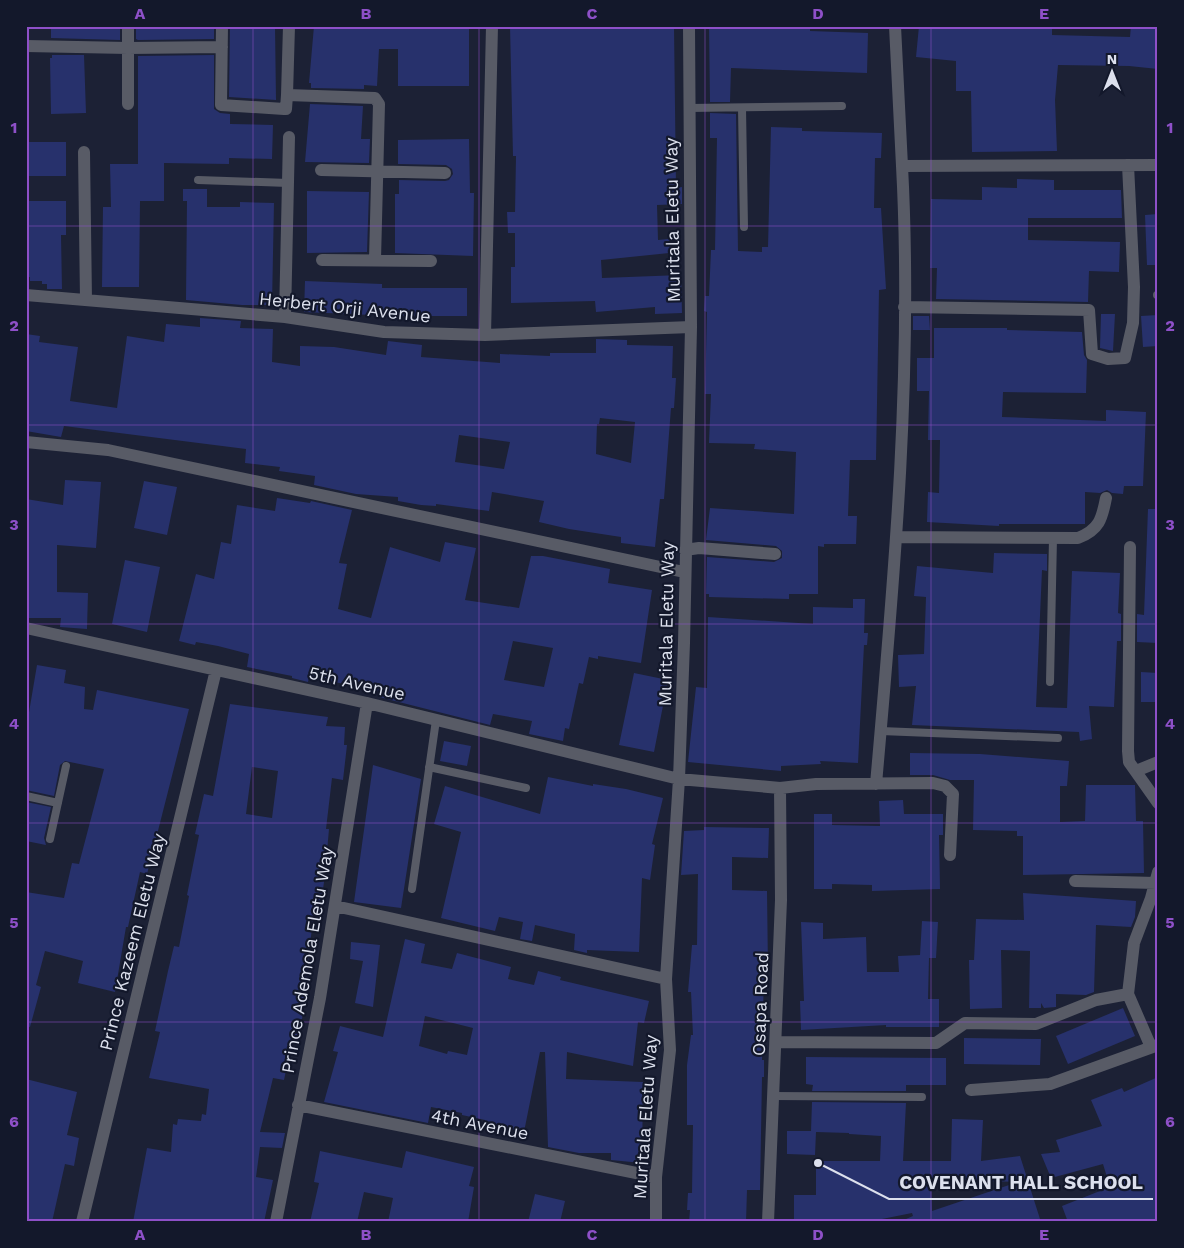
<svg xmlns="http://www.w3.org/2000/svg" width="1184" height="1248" viewBox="0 0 1184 1248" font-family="'Work Sans',sans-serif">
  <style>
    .building { fill: #27316c; fill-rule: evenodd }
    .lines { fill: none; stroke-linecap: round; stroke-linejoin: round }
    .service { stroke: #585b66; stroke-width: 8 }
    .minor { stroke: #585b66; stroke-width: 12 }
    .grid { fill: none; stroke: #8e50c8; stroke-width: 1; stroke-opacity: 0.55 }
    .labels { text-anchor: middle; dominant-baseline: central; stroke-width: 4.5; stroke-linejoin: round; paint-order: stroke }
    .street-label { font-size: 18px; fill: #dce0ed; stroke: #13182b }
    .leader { fill: none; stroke: #dce0ed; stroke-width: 2 }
    .callout-dot { fill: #dce0ed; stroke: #13182b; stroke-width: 2 }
    .callout-label { font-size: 19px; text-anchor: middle; font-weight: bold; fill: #dce0ed; stroke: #13182b; stroke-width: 4.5; stroke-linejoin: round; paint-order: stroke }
    .neatline { fill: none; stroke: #8e50c8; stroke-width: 2 }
    .grid-label { font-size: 16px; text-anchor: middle; font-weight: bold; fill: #8e50c8 }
  </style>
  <rect width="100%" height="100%" fill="#1c2135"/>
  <!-- building -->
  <path class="building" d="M51 26H120V40L51 38Z
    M136 26H214V39L138 40 136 39Z
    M230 26H275L276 100 229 97Z
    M314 26 469 28V86H398V49H379L377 86 364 85V89L311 88V83H309Z
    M510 26H674L676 188 682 187V204L657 205 658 240 678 238 679 252 601 260 602 278 681 275 682 313 655 314V307L596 312 595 301 511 303V267H515V233H508L507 212H515L516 156H513Z
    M709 26 810 27V31L868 33 867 73 731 68 730 102H710Z
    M919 26 955 28 1052 26V35L1130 37 1131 26H1158V69L1129 66 1058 65 1055 100 1057 151 972 152 971 91H956V61L916 57Z
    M52 55H84L86 113 51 114 50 58H52Z
    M214 55V109L220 113 230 114V124L273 125 272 159 229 158V164L164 163V201H140L139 287H102L103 207H111L110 164H138V56Z
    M310 104 363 106 361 139H370L369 163 305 162Z
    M710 113 736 114 738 251 762 252V247H768L771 127 802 128V131L882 133 881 158H875L874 208H881L886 289 879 290 876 460H850L848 516H857L856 544H824V547L818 546V594H789V599L709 597V594H706L707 557 774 562 782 558V551L776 546 706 540 710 508 794 514 796 452 754 449 755 444 709 443 711 394H705L707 312 704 311 705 296H709L711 250H715L717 138H710Z
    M469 139 470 193H474L473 256 395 253V194H399V180L445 181 449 180 453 174 452 169 446 165 398 164V140Z
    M26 142H66V176H26Z
    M1017 179 1054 180V190H1121L1122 218H1028V240L1120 242 1119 272 1089 271 1088 302 936 299 937 268H930L931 199 982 200V187L1017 188Z
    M183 189H207V207H240V202L274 203 272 305H242L186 300 187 201H183Z
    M307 191 369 192 367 252 307 253Z
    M26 201H66V235H61L62 289H47V284H42V281H30V277H26Z
    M1158 214V265H1147L1145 215Z
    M305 281 382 284V288H467V316H394L304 312Z
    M1101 314H1115L1113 351 1100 348Z
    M1158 315V346L1143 347 1141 316Z
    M913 316H929L930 330H913Z
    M200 318 241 321 240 328 273 329 272 362 300 366V346L334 347 386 355 388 341 422 345 421 357 500 363V354L550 356V353H596V339L627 340V345L673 346 672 378H676L674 408H671L664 499H660L655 547 621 543V537L569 529 539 522 544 501 492 492 489 511 436 504V506L421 505 398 501V497L356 494 314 485 315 476 279 471 280 467 245 463 246 449 64 426 61 437 26 431V334L40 336 39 342 78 347 70 401 117 408 127 336 164 342 166 324 200 327ZM600 418 635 422 631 463 596 454 597 424H599ZM459 435 510 442 504 469 455 462Z
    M934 328H1007V330L1082 332 1084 355 1087 360 1086 393 1003 392 1002 417 1106 421V410L1146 412 1143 486H1124L1123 494 1112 493 1107 490 1100 493 1085 492V524H999V526L927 522 928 492 939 493 940 440H928L929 391H917V358H934Z
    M65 480 101 482 96 548 57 545V592L88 593 87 629 60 627 61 618H26V499L63 505Z
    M144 481 177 487 167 535 134 528Z
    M277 498 310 503 311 501 352 510 339 563 347 564 338 609 371 618 390 547 440 562 445 542 476 548 465 600 519 608 531 556H543L610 569 608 583 652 590 641 663 598 656V659L589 657 583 684 579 683 569 729 565 728 563 741 529 734 532 721 493 714 490 725 379 697 380 691 309 677 308 682 292 678V676L247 667 249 654 218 646 196 642 195 645 179 641 196 574 214 579 221 542 231 544 237 505 275 511ZM513 641 553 648 544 687 504 680Z
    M1148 509H1158V643L1137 642V614L1144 615Z
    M994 553 1047 554V571L1042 570 1036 707 1067 708 1072 571 1120 573 1118 613 1121 614V641H1117L1114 707 1089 706 1092 739 1080 741 1079 732 912 725 916 686 899 687 898 655 924 654 926 597 914 596 917 566 993 573Z
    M125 560 160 567 147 632 112 624Z
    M853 599H865L864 633H868L867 645H864L858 763 820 761 821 764 781 766V771L688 762 696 687 707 688 708 617 813 624V607L853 608Z
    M37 665 66 670 64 683 85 687 84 709 93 710 97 690 189 709 147 874 140 872 128 927H126L115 992 78 983 83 961 45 951 36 985 41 987 30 1027 26 1026V892L64 898 72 863 79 864 104 769 65 761 60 765 54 796 26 790V730Z
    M1141 672 1158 673V702H1141Z
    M634 673 668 680 654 752 619 745Z
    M230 704 328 717 326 726 345 727 344 745H347L343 780 332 778 326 829H329L325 875 320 910 314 909 300 1038 293 1037 284 1080 273 1078 260 1132 285 1133 282 1148 260 1147 256 1177 273 1180 264 1222H133L147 1148 171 1152 173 1124 177 1125 178 1119 201 1121 202 1114 206 1115 209 1089 149 1078 160 1032 155 1031 168 971 174 946 179 947 189 896 187 895 199 835 195 834 204 794 213 796ZM252 767 278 771 272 818 246 814Z
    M444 741 471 746 467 766 440 761Z
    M910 753 980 754 1069 761 1067 786H1060V822L1085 821 1086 785H1135L1136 821H1143L1144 873 1023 875V836H1017V831L973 830 974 780H950L933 775H910Z
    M373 765 421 779 401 908 354 902Z
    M548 777 593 786V784L626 789 663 798 652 844 655 845 650 880 642 878 639 952 587 950V953L574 950 575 934 535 925 532 941 520 939 523 922 499 917 495 931 441 918 461 832 434 824 445 786 540 814Z
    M903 800 904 814H943V835H939L940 889 872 891V885L832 884V889H814V814H832V825L880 826 879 801Z
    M26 802 51 807 44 838 46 845 26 841Z
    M704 827 769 828 768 858 732 857V890L767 891 768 970H764L762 1060H764V1077H762L760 1190H747L746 1222H689L690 1210H687L688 1193H692L693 1125H687V1065L691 1035H693L691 992H688L692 945H697L698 874 681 875 684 831 704 830Z
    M1023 893 1136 901 1135 917 1131 927 1096 925 1094 992 1086 995 1056 994V1007L1044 1008 1041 1003V1008H1029L1030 951 1001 950 1002 1008 970 1009 969 960H974L976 919 1024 920Z
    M922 921 938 922 936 958H929L928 999H939V1027H886V1025L801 1030 800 1001H804L801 922 823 923V939L866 937 867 972H899L898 956 920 955Z
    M405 939 425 944 421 963 452 969 457 953 511 967 508 979 534 985 538 971 561 977 560 980 649 1001 644 1023 638 1022 633 1066 567 1052 566 1079 643 1082 642 1163 611 1160V1153H579L548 1147 545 1052H540L524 1132 484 1124 485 1120 462 1115V1113L431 1107 428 1123 324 1102 338 1052 333 1051 340 1026 383 1037ZM425 1016 473 1028 467 1055 448 1051 447 1054 419 1046Z
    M351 942 380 945 373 1007 355 1003 363 961 350 959Z
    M1123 1008 1135 1036 1068 1064 1056 1036Z
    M964 1038 1041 1039 1040 1065 964 1064Z
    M806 1057 946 1058V1085H906V1091H812L813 1085 806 1084Z
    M1158 1077V1222H1068L1062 1206 1110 1187 1103 1164 1051 1178 1041 1154 1060 1152 1056 1140 1102 1126 1091 1100 1122 1088 1124 1092Z
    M26 1079 77 1092 67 1135 79 1138 74 1166 65 1164 52 1222H26Z
    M812 1102 906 1103 903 1161H951L952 1119 983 1120 981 1161 1020 1156 1040 1219 1031 1222H907L906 1219 913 1216 912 1213 882 1219V1222H794V1195H816V1161H880L881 1136 849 1134V1133L816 1132 815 1155 787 1154V1131H811ZM931 1179 1018 1182 932 1211Z
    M320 1151 402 1168 406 1151 474 1167 469 1186 474 1187 468 1222 425 1220V1222H388L393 1198 364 1192 357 1222H310L319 1183 314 1182Z
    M535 1194 565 1201 560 1222H528Z"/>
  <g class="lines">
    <!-- service -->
    <path class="service" d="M689 108 842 106
      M742 108 744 227
      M198 180 288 183
      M1157 295H1158
      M1050 682 1053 538
      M881 731 1058 738
      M429 767 526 788
      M26 796 58 803
      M50 839 66 766
      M412 889 436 720
      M773 1096 922 1097"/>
    <!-- minor -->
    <path class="minor" d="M222 26 221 105 284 109H286L287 95
      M289 26 287 95 375 98 379 104 375 260
      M895 26 902 166
      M26 46 128 48V26
      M128 104V48L222 47
      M84 152 86 300
      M321 170 445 173
      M322 260 431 261
      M26 295 285 317 384 332 485 335 691 327
      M904 307 1089 310 1092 354 1108 359 1125 358 1133 323 1134 287 1128 165
      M285 317 289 137
      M485 335 492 26
      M26 442 108 450 684 572
      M898 537 1078 538C1099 530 1102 519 1106 498
      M1130 547 1128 751 1129 762 1158 803
      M685 550 699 548 775 554
      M26 628 367 703 679 779 780 788 816 784 933 783 945 786 953 794 950 855
      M1136 771 1158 762
      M876 784C894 580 913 371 902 166L1158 165
      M1075 881 1156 883
      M335 906 666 979
      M776 1042 936 1043 965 1023 1036 1024 1096 1000 1128 994
      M1151 1047 1128 994 1134 943 1151 898 1158 872
      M971 1090 1050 1084 1158 1045
      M298 1105 656 1177
      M82 1222 216 670
      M276 1222 320 998 367 703
      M656 1222V1177L670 1050 666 979 679 779 684 643 691 327 689 26
      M768 1222 781 900 780 788"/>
  </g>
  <!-- grid -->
  <path class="grid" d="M253 26V1222M479 26V1222M705 26V1222M931 26V1222M26 226H1158M26 425H1158M26 624H1158M26 823H1158M26 1022H1158"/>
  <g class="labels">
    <!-- street labels -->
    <g class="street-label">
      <text transform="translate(672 220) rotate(-91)">Muritala Eletu Way</text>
      <text transform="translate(345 307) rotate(6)">Herbert Orji Avenue</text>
      <text transform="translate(666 624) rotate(-89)">Muritala Eletu Way</text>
      <text transform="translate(357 683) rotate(13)">5th Avenue</text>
      <text transform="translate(132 942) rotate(-76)">Prince Kazeem Eletu Way</text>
      <text transform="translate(307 960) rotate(-80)">Prince Ademola Eletu Way</text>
      <text transform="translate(760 1004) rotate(-88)">Osapa Road</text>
      <text transform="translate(645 1117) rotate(-86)">Muritala Eletu Way</text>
      <text transform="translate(480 1124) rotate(11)">4th Avenue</text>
    </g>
  </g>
  <!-- callouts -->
  <path class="leader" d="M818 1163L889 1199H1153"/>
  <circle class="callout-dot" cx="818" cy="1163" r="5"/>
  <g class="callout-label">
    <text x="1021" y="1189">COVENANT HALL SCHOOL</text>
  </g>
  <!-- border -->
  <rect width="1184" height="1248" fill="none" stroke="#13182b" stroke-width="55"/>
  <!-- north arrow -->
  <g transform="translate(1112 72)" stroke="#13182b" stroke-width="4" paint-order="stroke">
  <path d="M0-4L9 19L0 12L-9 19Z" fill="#dce0ed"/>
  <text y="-8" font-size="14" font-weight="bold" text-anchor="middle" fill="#dce0ed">N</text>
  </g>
  <rect x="28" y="28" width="1128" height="1192" class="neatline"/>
  <g class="grid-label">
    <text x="140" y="19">A</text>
    <text x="366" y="19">B</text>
    <text x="592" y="19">C</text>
    <text x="818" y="19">D</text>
    <text x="1044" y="19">E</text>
    <text x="14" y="133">1</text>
    <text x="1170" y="133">1</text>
    <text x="14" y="331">2</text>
    <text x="1170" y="331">2</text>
    <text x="14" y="530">3</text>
    <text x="1170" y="530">3</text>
    <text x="14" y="729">4</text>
    <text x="1170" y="729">4</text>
    <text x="14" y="928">5</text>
    <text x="1170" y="928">5</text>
    <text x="14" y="1127">6</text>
    <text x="1170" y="1127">6</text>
    <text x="140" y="1240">A</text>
    <text x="366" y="1240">B</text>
    <text x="592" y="1240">C</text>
    <text x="818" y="1240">D</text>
    <text x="1044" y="1240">E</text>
  </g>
</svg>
